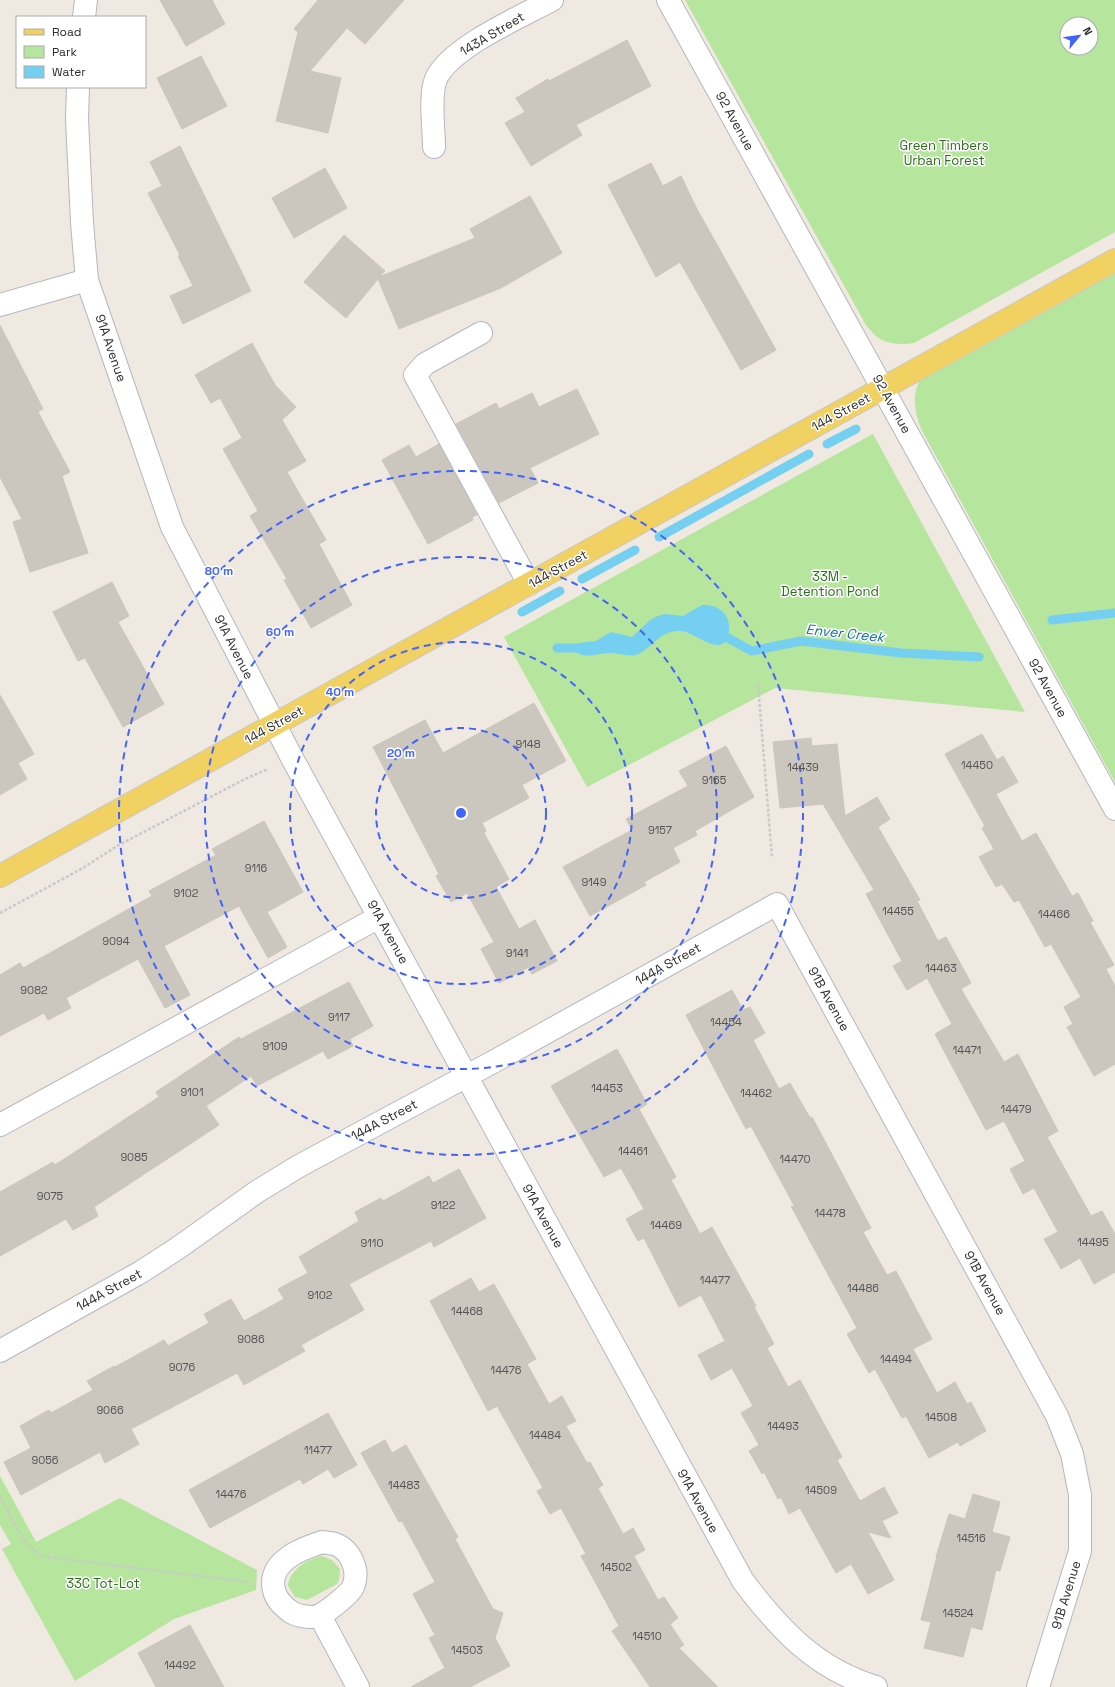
<svg xmlns="http://www.w3.org/2000/svg" width="1115" height="1687" viewBox="0 0 1115 1687" font-family="'Space Grotesk',sans-serif">
  <style>
    .green { fill: #b6e59e; fill-rule: evenodd }
    .water { fill: #75cff0 }
    .lines { fill: none; stroke-linecap: round; stroke-linejoin: round }
    .stream { stroke: #75cff0; stroke-width: 9 }
    .building { fill: #cbc7bf; stroke: #cbc5ba }
    .minor-casing { stroke: #b4b7c1; stroke-width: 24 }
    .major-casing { stroke: #c9c9c9; stroke-width: 24 }
    .path { stroke: #c9c9c9; stroke-width: 2.5; stroke-dasharray: 3 2; stroke-linecap: butt }
    .minor { stroke: #fff; stroke-width: 22 }
    .major { stroke: #f2d163; stroke-width: 22 }
    .ring { fill: none; stroke: #4264fb; stroke-width: 2; stroke-dasharray: 7 5 }
    .labels { text-anchor: middle; dominant-baseline: central; stroke-width: 3; stroke-linejoin: round; paint-order: stroke }
    .number-label { font-size: 11px; fill: #555452 }
    .street-label { font-size: 13px; fill: #2e2e2e; stroke: #fff }
    .park-label { font-size: 13px; fill: #2c6e1b; stroke: #fff }
    .water-label { font-size: 14px; font-style: italic; fill: #0d6fa3; stroke: #fff }
    .centre { fill: #4264fb; stroke: #fff; stroke-width: 2 }
    .ring-label { font-size: 12px; text-anchor: middle; font-weight: bold; fill: #4264fb; stroke: #fff; stroke-width: 3; stroke-linejoin: round; paint-order: stroke }
  </style>
  <rect width="100%" height="100%" fill="#efe9e1"/>
  <!-- green -->
  <path class="green" d="M685 0H1115V232L914 343C892 346 879 343 866 325ZM1067 24H1091V48H1067Z
    M1115 269V782L921 429C914 410 911 393 923 375Z
    M873 434 1025 712 775 688 587 787 504 637Z
    M0 1476 36 1542 120 1498 257 1570 256 1590 174 1619 75 1681 2 1549 11 1544 0 1525Z
    M322 1556 332 1560 340 1569 339 1580 337 1584 307 1600 295 1597 288 1586C289 1570 308 1559 322 1556Z"/>
  <!-- water -->
  <path class="water" d="M702 605C718 604 731 614 729 630 729 634 727 641 724 643 714 651 693 632 681 631 658 630 654 648 636 655 629 657 619 653 612 653 599 652 587 660 576 652V648L579 643 596 641 611 632 632 637 650 620 658 616 665 614 683 616Z"/>
  <g class="lines">
    <!-- stream -->
    <path class="stream" d="M827 444 856 429
      M659 537 809 454
      M582 579 635 550
      M522 612 560 591
      M1052 620 1115 613
      M716 634 726 637 752 651 801 641 901 653 979 657
      M557 648H586"/>
  </g>
  <!-- building -->
  <path class="building" d="M160 0H212L225 24 186 46Z
    M318 0H404L365 44 347 28 310 71 341 78 328 133 276 121 298 32 294 29Z
    M627 40 651 86 576 125 582 135 531 166 505 123 525 112 516 98 548 79 549 81Z
    M201 56 227 106 182 129 157 78Z
    M180 146 251 291 183 324 170 296 193 286 178 256 180 255 148 193 162 186 150 162Z
    M651 163 663 186 681 176 697 209 776 350 741 370 680 262 656 277 608 185Z
    M325 168 347 208 294 238 272 198Z
    M530 196 562 253 501 288 399 329 378 279 346 318 304 282 344 235 385 271 379 277 475 238 470 229Z
    M0 325 43 409 38 412 70 472 62 476 88 553 30 572 13 522 22 519 0 477Z
    M252 343 275 385 296 407 282 420 306 461 287 472 326 540 319 544 352 605 311 628 284 580 287 579 250 516 258 511 223 449 242 438 220 398 211 403 195 375Z
    M577 389 599 434 530 468 538 483 499 503 456 424 496 403 499 409 532 393 539 407Z
    M439 444 477 515 472 517 473 520 428 544 382 460 409 445 416 457Z
    M112 582 129 616 118 622 164 704 123 727 85 658 78 661 53 612Z
    M0 695 34 754 18 763 27 779 0 795Z
    M534 703 566 761 522 785 529 798 482 823 486 831 484 833 509 879 496 887 519 929 535 920 557 961 532 974 529 967 499 983 481 949 494 942 467 893 451 902 436 876 439 874 373 747 425 720 443 753Z
    M982 734 997 760 1003 756 1018 782 996 794 1022 841 1036 833 1072 896 1078 893 1093 921 1090 922 1114 965 1106 969 1115 986V1064L1094 1076 1067 1027 1073 1024 1064 1007 1081 997 1051 944 1045 947 1019 900 1014 902 1002 884 996 887 979 857 994 849 982 828 985 826 945 754Z
    M811 738 812 746 837 744 845 816 877 797 890 819 878 827 920 900 917 901 938 941 946 937 971 983 961 989 1004 1062 1018 1054 1058 1131 1047 1137 1091 1216 1102 1211 1115 1234V1272L1094 1284 1080 1258 1061 1269 1044 1239 1058 1232 1034 1188 1023 1194 1010 1169 1025 1161 1004 1121 986 1130 935 1034 952 1024 927 978 907 990 893 966 902 961 866 894 874 890 823 804 780 808 773 742Z
    M726 746 754 797 695 831 697 835 673 848 680 862 644 882 646 885 590 916 563 867 632 830 626 819 688 786 679 771Z
    M264 821 303 892 267 912 287 947 268 958 239 906 164 946 190 995 165 1008 138 959 66 998 71 1008 48 1020 44 1013 0 1036V975L20 963 23 968 152 896 149 891 216 855 212 849Z
    M349 982 373 1026 350 1039 353 1046 328 1059 323 1051 257 1086 251 1076 206 1106 219 1125 94 1207 98 1216 73 1230 66 1219 0 1256V1192L53 1162 55 1165 159 1097 156 1092 239 1037 241 1039Z
    M732 990 743 1010 750 1007 765 1033 753 1040 779 1089 790 1083 810 1118 812 1117 871 1228 863 1232 887 1275 896 1271 932 1339 913 1349 937 1393 955 1382 967 1404 971 1402 986 1431 960 1446 958 1442 929 1458 906 1416 902 1418 875 1369 869 1373 847 1334 857 1328 791 1206 795 1207 751 1126 746 1129 686 1015Z
    M617 1049 647 1104 639 1109 676 1177 671 1180 700 1234 712 1227 756 1306 754 1307 774 1344 767 1348 788 1387 800 1380 842 1457 837 1460 860 1501 884 1487 898 1513 882 1521 891 1538 868 1532 894 1580 868 1594 851 1564 836 1573 800 1508 789 1514 781 1497 778 1499 764 1472 762 1474 749 1451 759 1445 741 1413 753 1406 732 1368 711 1380 698 1355 725 1341 701 1295 679 1307 644 1238 638 1241 626 1219 644 1209 621 1168 604 1177 551 1086Z
    M459 1169 486 1218 434 1247 431 1241 349 1284 364 1310 301 1345 305 1351 244 1385 237 1373 131 1429 139 1444 105 1463 100 1452 21 1495 4 1462 31 1448 20 1426 49 1410 51 1413 93 1390 87 1381 114 1366 115 1367 164 1340 168 1346 209 1323 204 1314 231 1299 244 1321 284 1299 278 1289 308 1273 299 1257 359 1221 355 1212 381 1198 383 1201 429 1176 433 1183Z
    M471 1278 479 1292 494 1284 536 1359 527 1364 549 1404 562 1396 576 1421 566 1426 587 1463 590 1462 603 1485 598 1488 623 1534 633 1528 645 1550 634 1556 658 1600 664 1597 678 1618 670 1624 684 1645 679 1648 718 1687H650L612 1631 619 1626 581 1556 586 1554 561 1508 550 1514 537 1491 543 1488 497 1406 488 1411 430 1301Z
    M328 1413 357 1465 334 1478 328 1469 303 1484 300 1479 210 1528 189 1490Z
    M385 1440 392 1453 406 1445 458 1537 455 1539 493 1609 503 1613 495 1638 510 1666 470 1687H411L445 1668 429 1638 435 1635 413 1594 435 1582 402 1521 399 1522 361 1453Z
    M973 1494 1000 1502 992 1532 1010 1537 1000 1571 996 1570 982 1630 971 1627 963 1657 924 1648 931 1622 921 1620 937 1556 936 1557 949 1514 965 1519Z
    M190 1625 224 1687H156L138 1653Z"/>
  <g class="lines">
    <defs>
      <path id="minor" d="M668 0 1115 809
        M84 17 86 0
        M78 87 77 119 82 223 87 280 172 527 292 758 743 1581C780 1630 816 1669 876 1687
        M434 147C434 128 429 95 436 79 449 48 522 16 552 0
        M0 305 87 280
        M481 333 425 364 415 375 529 584
        M0 1125 379 917
        M0 1351 141 1272 178 1248 258 1191 299 1166 493 1062 777 904 1057 1416 1072 1454 1080 1495V1551L1038 1687
        M322 1542C326 1543 331 1543 335 1544 351 1550 360 1571 353 1587 350 1594 328 1611 320 1615 313 1619 297 1616 291 1612 269 1597 266 1573 289 1557 298 1550 311 1546 322 1542Z
        M320 1616 358 1687"/>
      <path id="major" d="M0 876 1115 260"/>
    </defs>
    <!-- minor casing -->
    <use href="#minor" class="minor-casing"/>
    <!-- major casing -->
    <use href="#major" class="major-casing"/>
    <!-- path -->
    <path class="path" d="M758 684 772 858
      M0 913 83 868 117 846 245 779 268 769
      M0 1496C12 1517 22 1548 46 1557L248 1582"/>
    <!-- minor -->
    <use href="#minor" class="minor"/>
    <!-- major -->
    <use href="#major" class="major"/>
  </g>
  <!-- distance rings -->
  <g class="ring">
    <circle cx="461" cy="813" r="85"/>
    <circle cx="461" cy="813" r="171"/>
    <circle cx="461" cy="813" r="256"/>
    <circle cx="461" cy="813" r="342"/>
  </g>
  <g class="labels">
    <!-- number labels -->
    <g class="number-label">
      <text x="528" y="744">9148</text>
      <text x="977" y="765">14450</text>
      <text x="803" y="767">14439</text>
      <text x="714" y="780">9165</text>
      <text x="660" y="830">9157</text>
      <text x="256" y="868">9116</text>
      <text x="594" y="882">9149</text>
      <text x="186" y="893">9102</text>
      <text x="898" y="911">14455</text>
      <text x="1054" y="914">14466</text>
      <text x="116" y="941">9094</text>
      <text x="517" y="953">9141</text>
      <text x="941" y="968">14463</text>
      <text x="34" y="990">9082</text>
      <text x="339" y="1017">9117</text>
      <text x="726" y="1022">14454</text>
      <text x="275" y="1046">9109</text>
      <text x="967" y="1050">14471</text>
      <text x="607" y="1088">14453</text>
      <text x="192" y="1092">9101</text>
      <text x="756" y="1093">14462</text>
      <text x="1016" y="1109">14479</text>
      <text x="633" y="1151">14461</text>
      <text x="134" y="1157">9085</text>
      <text x="795" y="1159">14470</text>
      <text x="50" y="1196">9075</text>
      <text x="443" y="1205">9122</text>
      <text x="830" y="1213">14478</text>
      <text x="666" y="1225">14469</text>
      <text x="1093" y="1242">14495</text>
      <text x="372" y="1243">9110</text>
      <text x="715" y="1280">14477</text>
      <text x="863" y="1288">14486</text>
      <text x="320" y="1295">9102</text>
      <text x="467" y="1311">14468</text>
      <text x="251" y="1339">9086</text>
      <text x="896" y="1359">14494</text>
      <text x="182" y="1367">9076</text>
      <text x="506" y="1370">14476</text>
      <text x="110" y="1410">9066</text>
      <text x="941" y="1417">14508</text>
      <text x="783" y="1426">14493</text>
      <text x="545" y="1435">14484</text>
      <text x="318" y="1450">11477</text>
      <text x="45" y="1460">9056</text>
      <text x="404" y="1485">14483</text>
      <text x="821" y="1490">14509</text>
      <text x="231" y="1494">14476</text>
      <text x="971" y="1538">14516</text>
      <text x="616" y="1567">14502</text>
      <text x="958" y="1613">14524</text>
      <text x="647" y="1636">14510</text>
      <text x="467" y="1650">14503</text>
      <text x="180" y="1665">14492</text>
    </g>
    <!-- street labels -->
    <g class="street-label">
      <text transform="translate(492 34) rotate(-31)">143A Street</text>
      <text transform="translate(735 121) rotate(61)">92 Avenue</text>
      <text transform="translate(111 348) rotate(71)">91A Avenue</text>
      <text transform="translate(892 404) rotate(61)">92 Avenue</text>
      <text transform="translate(841 412) rotate(-29)">144 Street</text>
      <text transform="translate(558 569) rotate(-29)">144 Street</text>
      <text transform="translate(234 647) rotate(63)">91A Avenue</text>
      <text transform="translate(1048 688) rotate(61)">92 Avenue</text>
      <text transform="translate(274 725) rotate(-29)">144 Street</text>
      <text transform="translate(388 932) rotate(61)">91A Avenue</text>
      <text transform="translate(668 964) rotate(-29)">144A Street</text>
      <text transform="translate(829 999) rotate(61)">91B Avenue</text>
      <text transform="translate(384 1120) rotate(-28)">144A Street</text>
      <text transform="translate(543 1216) rotate(61)">91A Avenue</text>
      <text transform="translate(985 1283) rotate(61)">91B Avenue</text>
      <text transform="translate(109 1290) rotate(-29)">144A Street</text>
      <text transform="translate(698 1501) rotate(61)">91A Avenue</text>
      <text transform="translate(1066 1595) rotate(-73)">91B Avenue</text>
    </g>
    <!-- park labels -->
    <g class="park-label">
      <text x="944" y="145">Green Timbers<tspan x="944" dy="15">Urban Forest</tspan></text>
      <text x="830" y="576">33M -<tspan x="830" dy="15">Detention Pond</tspan></text>
      <text x="103" y="1583">33C Tot-Lot</text>
    </g>
    <!-- water labels -->
    <g class="water-label">
      <text transform="translate(845 633) rotate(6)">Enver Creek</text>
    </g>
  </g>
  <circle cx="461" cy="813" r="6" class="centre"/>
  <g class="ring-label">
    <text x="219" y="575">80 m</text>
    <text x="280" y="636">60 m</text>
    <text x="340" y="696">40 m</text>
    <text x="401" y="757">20 m</text>
  </g>
  <!-- legend -->
  <rect x="16" y="16" width="130" height="72" fill="#ffffff" stroke="#ababab"/>
  <rect x="24" y="29" width="20" height="6" fill="#f2d163" stroke="#ababab"/>
  <text x="52" y="36" font-size="12" fill="#2e2e2e">Road</text>
  <rect x="24" y="46" width="20" height="12" fill="#b6e59e" stroke="#ababab"/>
  <text x="52" y="56" font-size="12" fill="#2e2e2e">Park</text>
  <rect x="24" y="66" width="20" height="12" fill="#75cff0" stroke="#ababab"/>
  <text x="52" y="76" font-size="12" fill="#2e2e2e">Water</text>
  <!-- north arrow -->
  <g transform="translate(1079 36) rotate(61)"><circle r="19" fill="#ffffff" stroke="#ababab"/>
  <path d="M0-3L7 15L0 10L-7 15Z" fill="#4264fb"/>
  <text y="-6" font-size="11" font-weight="bold" text-anchor="middle" fill="#2e2e2e">N</text>
  </g>
</svg>
